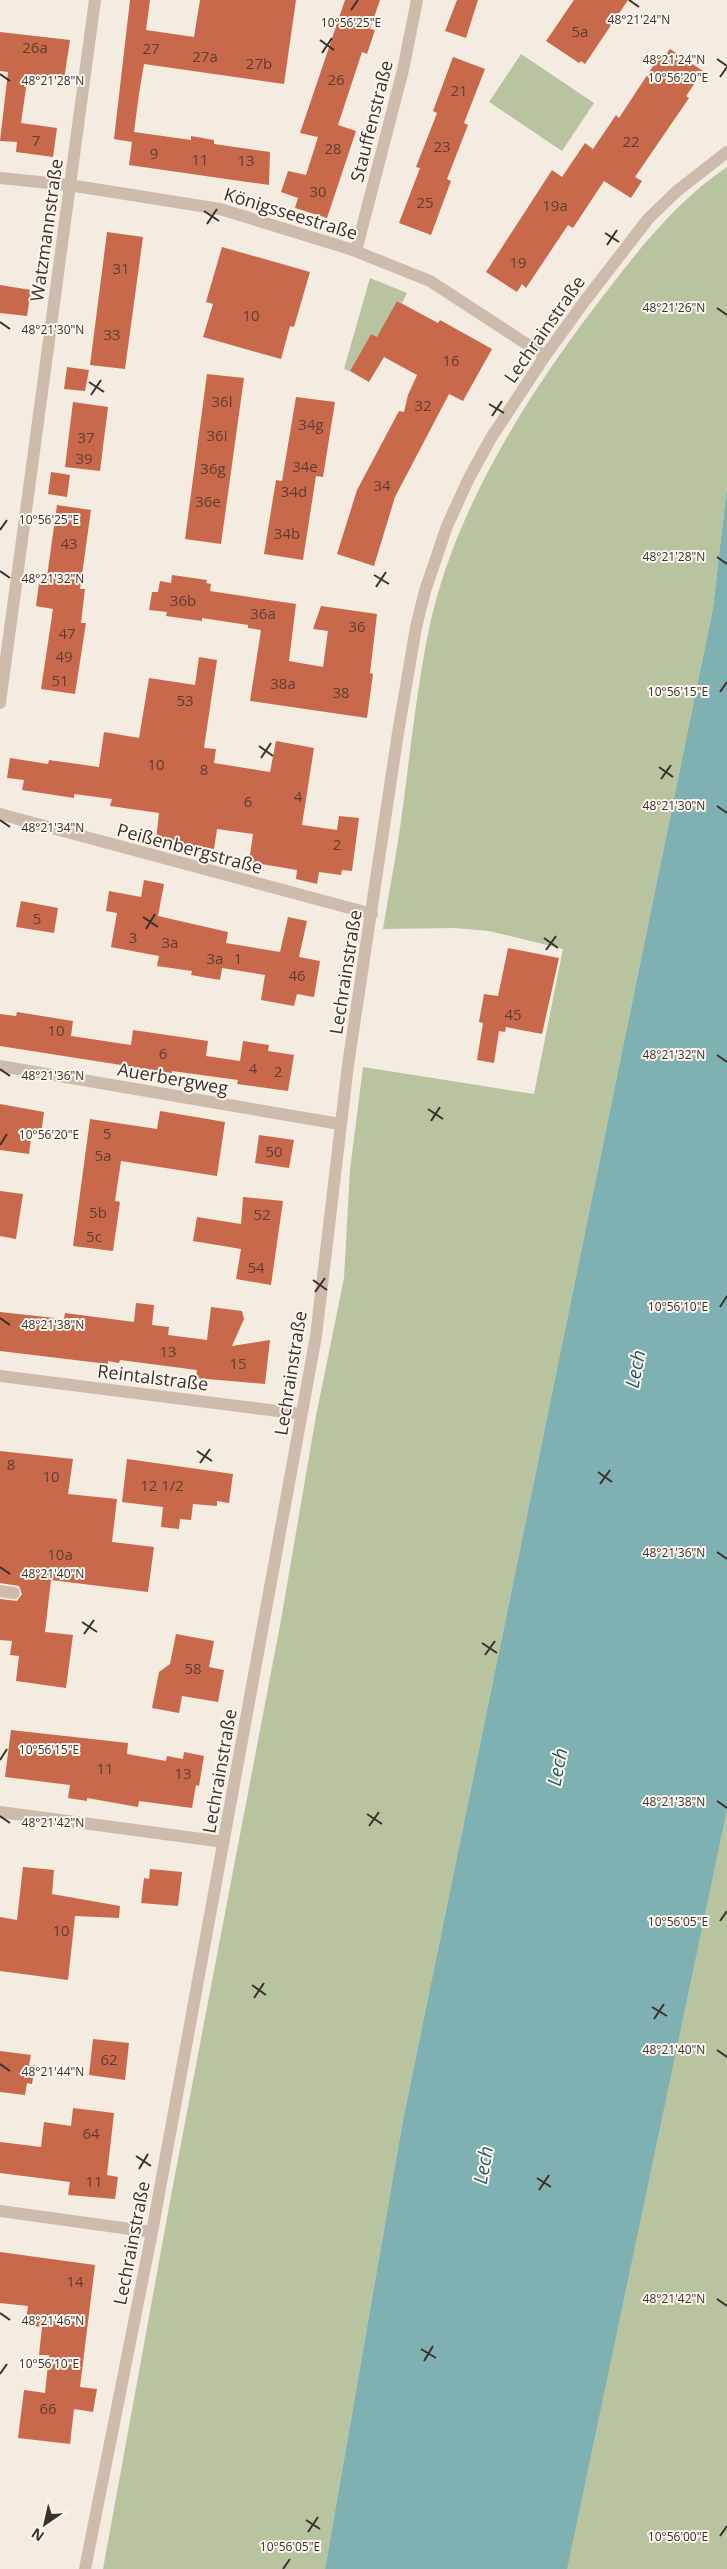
<svg xmlns="http://www.w3.org/2000/svg" width="727" height="2569" viewBox="0 0 727 2569" font-family="'Open Sans',sans-serif">
  <style>
    .green { fill: #b8c4a0 }
    .water { fill: #7fb0b2 }
    .building { fill: #c8694b }
    .lines { fill: none; stroke-linecap: round; stroke-linejoin: round }
    .minor { stroke: #cdbbac; stroke-width: 12 }
    .ticks { fill: none; stroke: #3b302b; stroke-width: 2 }
    .labels { text-anchor: middle; dominant-baseline: central; stroke-width: 4; stroke-linejoin: round; paint-order: stroke }
    .number-label { font-size: 15px; fill: #5e3e33 }
    .street-label { font-size: 18px; fill: #3b302b; stroke: #fbf5ee }
    .water-label { font-size: 19px; font-style: italic; fill: #1f5a5e; stroke: #fbf5ee }
    .ticks-label { font-size: 12px; text-anchor: middle; fill: #3b302b; stroke: #fbf5ee; stroke-width: 4; stroke-linejoin: round; paint-order: stroke }
  </style>
  <rect width="100%" height="100%" fill="#f4ebe1"/>
  <!-- green -->
  <path class="green" d="M521 54 594 103 562 151 489 102Z
    M727 167V486L713 608 403 2120 325 2569H103L171 2196 281 1620 316 1416 344 1278 350 1170 363 1067 534 1094 563 949 489 931 455 928 383 929C388 898 394 867 399 835 409 767 415 697 429 629 453 514 524 400 594 308 634 256 672 204 727 167Z
    M370 278 407 293 402 303 397 301 378 338 371 334 350 371 344 369Z
    M727 1726V2569H564Z"/>
  <!-- water -->
  <path class="water" d="M727 486V1809L567 2569H325L403 2120 713 608Z"/>
  <!-- building -->
  <path class="building" d="M130 0H150L146 30 194 37 200 0H296L284 84 144 64 139 94 134 132 191 140V136L214 140V144L270 152 269 185 129 165 132 142 114 139Z
    M345 0H380L370 29 375 30 367 54 362 52 338 125 356 131 327 218 295 208 298 198 281 192 288 171 306 175 318 137 300 133Z
    M457 0H478L466 38 445 31Z
    M574 0H628L585 64 581 61 579 63 546 41Z
    M0 32 70 40 64 80 28 74 21 123 57 128 53 157 16 152 17 142 0 141 8 72 0 71Z
    M670 49 703 71 686 96 689 98 635 177 642 181 631 198 604 181 573 228 568 225 526 288 522 284 517 292 486 272 552 170 562 177 585 143 593 149 616 115 619 118 659 57 663 58Z
    M453 57 485 69 464 123 468 125 447 179 451 181 431 235 399 223 420 168 416 167 437 113 433 111Z
    M107 232 143 237 125 369 90 365Z
    M222 247 310 272 294 327 290 326 281 359 203 337 213 304 206 302Z
    M0 285 31 290 27 316 0 313Z
    M397 301 438 323 440 320 492 349 463 401 449 394 395 497 374 566 337 554 357 490 399 411 404 412 408 395 417 375 384 357 369 382 350 371 371 334 377 337Z
    M67 367 89 370 85 391 64 389Z
    M207 374 244 378 221 544 185 539Z
    M296 397 335 402 323 477 316 476 303 560 264 554 276 480 282 481Z
    M73 402 108 407 100 471 65 467Z
    M51 472 70 475 67 497 48 494Z
    M57 505 91 510 80 589H85L81 623H86L75 694 41 689 53 609 36 606 39 583 46 584Z
    M172 575 207 580 206 583 211 584 210 591 296 604 289 661 323 667 328 631 313 629 321 606 377 614 370 673 373 674 367 718 250 701 261 630 248 628V625L202 618V621L166 616 167 612 149 610 152 592H158L160 581 171 583Z
    M199 657 217 660 204 748 216 749 214 763 270 772 276 741 314 748 302 825 337 830 339 816 359 818 352 871 342 870 341 875 319 872 317 884 296 879 297 870 249 862 253 834 217 829 214 849 156 840 159 813 110 806 112 799 74 794V798L22 790 24 780 7 778 10 758 48 764 49 760 99 767 104 732 139 738 149 678 195 685Z
    M144 880 164 884 158 916 228 932 226 943 280 952 288 917 307 921 299 957 320 961 314 997 297 994 294 1006 261 1000 265 975 222 968 220 980 191 975 192 971 157 966 159 956 111 947 117 913 106 911 109 891 141 897Z
    M21 901 58 908 54 933 16 927Z
    M508 948 559 958 542 1034 506 1027 505 1032 499 1031 494 1063 477 1060 483 1023 479 1022 484 994 498 996Z
    M17 1012 73 1021 71 1036 131 1045 133 1030 208 1041 206 1056 240 1061 243 1041 269 1045 268 1051 294 1055 288 1091 237 1084 238 1080 172 1071V1073L0 1046V1014L16 1016Z
    M0 1104 44 1112 41 1134 32 1132 29 1154 0 1150Z
    M160 1111 225 1122 217 1176 121 1161 115 1201 120 1202 113 1251 73 1246 90 1119 157 1129Z
    M259 1135 294 1140 289 1168 255 1163Z
    M0 1191 23 1194 16 1239 0 1236Z
    M243 1197 283 1201 271 1285 236 1279 241 1249 193 1241 197 1217 241 1224Z
    M136 1303 154 1305 152 1325 169 1327 168 1335 207 1340 211 1307 242 1311 244 1319 232 1346 270 1340 265 1384 196 1378 197 1370 120 1360 119 1363 108 1361V1364L0 1351V1312L64 1319 65 1313 134 1322Z
    M0 1451 73 1459 68 1494 117 1499 112 1542 154 1547 148 1592 51 1580 45 1632 73 1635 66 1688 16 1681 19 1656 10 1655 12 1641 0 1640V1599L17 1601 22 1594 19 1586 0 1583Z
    M127 1459 233 1474 229 1503 217 1501V1506L193 1504 191 1520 180 1519 179 1529 161 1527 163 1507 122 1502Z
    M176 1634 214 1641 209 1667 224 1670 218 1702 182 1696 179 1713 152 1708 159 1672 170 1664Z
    M11 1730 128 1743 127 1754 166 1761 167 1756 183 1759 184 1752 204 1756 199 1786 196 1785 192 1808 139 1801 138 1807 87 1798V1801L68 1798 70 1785 5 1777Z
    M23 1867 54 1870 52 1894 120 1906 119 1918 75 1916 68 1980 0 1971V1917L17 1920Z
    M150 1869 182 1872 178 1906 141 1903 144 1878 149 1879Z
    M93 2039 129 2043 125 2080 89 2075Z
    M0 2051 31 2055 29 2065H35L32 2084 27 2083 25 2095 0 2092Z
    M73 2108 114 2113 107 2175 118 2177 115 2199 68 2195 70 2182 0 2173V2142L41 2147 44 2122 71 2126Z
    M0 2252 95 2265 80 2387 97 2389 93 2412 74 2409 70 2444 18 2438 24 2390 45 2393 49 2355H39L42 2327 25 2325 28 2306 0 2303Z"/>
  <g class="lines">
    <!-- minor -->
    <path class="minor" d="M0 178 69 185 220 209 350 249 430 281 545 356
      M356 251 403 70 417 0
      M0 703 95 0
      M0 814 372 914
      M0 1066 340 1124
      M0 1376 301 1414
      M0 1591 14 1593
      M0 1812 224 1842
      M0 2211 152 2232
      M85 2569 152 2232 316 1336 348 1065 398 733 416 627 425 591 447 526 469 478 491 438 545 356 584 302 648 219 677 191 727 152"/>
  </g>
  <!-- ticks -->
  <path class="ticks" d="M629 0 639 7M351 10 358 0M320 40 334 50M322 53 332 38M717 59 727 66M0 74 10 81M720 77 727 67M204 211 219 221M207 224 217 209M605 233 619 242M607 245 617 230M717 308 727 315M0 322 10 329M89 382 104 392M91 395 101 380M489 404 504 413M492 416 502 401M0 530 7 520M717 557 727 564M0 571 10 578M374 575 389 584M376 587 386 572M720 692 727 682M259 746 273 756M261 758 271 743M659 767 673 777M661 779 671 765M717 806 727 813M0 820 10 827M143 917 158 927M146 929 155 914M544 938 558 948M546 950 556 936M717 1055 727 1062M0 1069 10 1076M428 1109 443 1119M431 1121 440 1107M0 1145 7 1134M313 1280 327 1290M315 1292 325 1278M720 1307 727 1296M0 1318 10 1325M197 1451 212 1461M200 1463 210 1449M598 1472 612 1482M600 1484 610 1470M717 1552 727 1559M0 1567 10 1574M82 1622 97 1632M84 1634 94 1620M482 1643 497 1653M485 1655 495 1641M0 1760 7 1749M717 1801 727 1808M367 1814 382 1824M0 1816 10 1823M369 1826 379 1812M720 1921 727 1911M252 1985 266 1995M254 1998 264 1983M652 2007 667 2016M654 2019 664 2004M717 2050 727 2057M0 2064 10 2071M136 2156 151 2166M139 2169 148 2154M537 2178 551 2187M539 2190 549 2175M717 2299 727 2306M0 2313 10 2320M421 2349 436 2358M424 2361 433 2346M0 2374 7 2364M306 2520 320 2529M308 2532 318 2517M720 2536 727 2526M283 2569 290 2559"/>
  <g class="labels">
    <!-- number labels -->
    <g class="number-label">
      <text x="580" y="31">5a</text>
      <text x="35" y="47">26a</text>
      <text x="151" y="48">27</text>
      <text x="205" y="56">27a</text>
      <text x="259" y="63">27b</text>
      <text x="336" y="79">26</text>
      <text x="459" y="90">21</text>
      <text x="36" y="140">7</text>
      <text x="631" y="141">22</text>
      <text x="442" y="146">23</text>
      <text x="333" y="148">28</text>
      <text x="154" y="153">9</text>
      <text x="200" y="159">11</text>
      <text x="246" y="160">13</text>
      <text x="318" y="191">30</text>
      <text x="425" y="202">25</text>
      <text x="555" y="205">19a</text>
      <text x="518" y="262">19</text>
      <text x="121" y="268">31</text>
      <text x="251" y="315">10</text>
      <text x="112" y="334">33</text>
      <text x="451" y="360">16</text>
      <text x="222" y="401">36l</text>
      <text x="423" y="405">32</text>
      <text x="311" y="424">34g</text>
      <text x="217" y="435">36i</text>
      <text x="86" y="437">37</text>
      <text x="84" y="458">39</text>
      <text x="305" y="466">34e</text>
      <text x="213" y="468">36g</text>
      <text x="382" y="485">34</text>
      <text x="294" y="491">34d</text>
      <text x="208" y="501">36e</text>
      <text x="287" y="533">34b</text>
      <text x="69" y="543">43</text>
      <text x="183" y="600">36b</text>
      <text x="263" y="613">36a</text>
      <text x="357" y="626">36</text>
      <text x="67" y="633">47</text>
      <text x="64" y="656">49</text>
      <text x="60" y="680">51</text>
      <text x="283" y="683">38a</text>
      <text x="341" y="692">38</text>
      <text x="185" y="700">53</text>
      <text x="156" y="764">10</text>
      <text x="204" y="769">8</text>
      <text x="298" y="796">4</text>
      <text x="248" y="801">6</text>
      <text x="337" y="844">2</text>
      <text x="37" y="918">5</text>
      <text x="133" y="937">3</text>
      <text x="170" y="942">3a</text>
      <text x="215" y="958">3a</text>
      <text x="238" y="958">1</text>
      <text x="297" y="975">46</text>
      <text x="513" y="1014">45</text>
      <text x="56" y="1030">10</text>
      <text x="163" y="1053">6</text>
      <text x="253" y="1068">4</text>
      <text x="278" y="1071">2</text>
      <text x="107" y="1133">5</text>
      <text x="274" y="1151">50</text>
      <text x="103" y="1155">5a</text>
      <text x="98" y="1212">5b</text>
      <text x="262" y="1214">52</text>
      <text x="94" y="1236">5c</text>
      <text x="256" y="1267">54</text>
      <text x="168" y="1351">13</text>
      <text x="238" y="1363">15</text>
      <text x="11" y="1464">8</text>
      <text x="51" y="1476">10</text>
      <text x="162" y="1485">12 1/2</text>
      <text x="60" y="1554">10a</text>
      <text x="193" y="1668">58</text>
      <text x="105" y="1768">11</text>
      <text x="183" y="1773">13</text>
      <text x="61" y="1930">10</text>
      <text x="109" y="2059">62</text>
      <text x="91" y="2133">64</text>
      <text x="94" y="2181">11</text>
      <text x="75" y="2281">14</text>
      <text x="48" y="2408">66</text>
    </g>
    <!-- street labels -->
    <g class="street-label">
      <text transform="translate(371 121) rotate(-76)">Stauffenstraße</text>
      <text transform="translate(291 213) rotate(17)">Königsseestraße</text>
      <text transform="translate(46 230) rotate(-82)">Watzmannstraße</text>
      <text transform="translate(544 329) rotate(-55)">Lechrainstraße</text>
      <text transform="translate(190 848) rotate(15)">Peißenbergstraße</text>
      <text transform="translate(345 972) rotate(-81)">Lechrainstraße</text>
      <text transform="translate(173 1078) rotate(10)">Auerbergweg</text>
      <text transform="translate(290 1373) rotate(-81)">Lechrainstraße</text>
      <text transform="translate(153 1377) rotate(7)">Reintalstraße</text>
      <text transform="translate(219 1771) rotate(-80)">Lechrainstraße</text>
      <text transform="translate(131 2243) rotate(-79)">Lechrainstraße</text>
    </g>
    <!-- water labels -->
    <g class="water-label">
      <text transform="translate(635 1369) rotate(-79)">Lech</text>
      <text transform="translate(557 1767) rotate(-79)">Lech</text>
      <text transform="translate(483 2165) rotate(-80)">Lech</text>
    </g>
  </g>
  <g class="ticks-label">
    <text x="639" y="24">48°21'24"N</text>
    <text x="351" y="27">10°56'25"E</text>
    <text x="674" y="64">48°21'24"N</text>
    <text x="678" y="82">10°56'20"E</text>
    <text x="53" y="85">48°21'28"N</text>
    <text x="674" y="312">48°21'26"N</text>
    <text x="53" y="334">48°21'30"N</text>
    <text x="49" y="524">10°56'25"E</text>
    <text x="674" y="561">48°21'28"N</text>
    <text x="53" y="583">48°21'32"N</text>
    <text x="678" y="696">10°56'15"E</text>
    <text x="674" y="810">48°21'30"N</text>
    <text x="53" y="832">48°21'34"N</text>
    <text x="674" y="1059">48°21'32"N</text>
    <text x="53" y="1080">48°21'36"N</text>
    <text x="49" y="1139">10°56'20"E</text>
    <text x="678" y="1311">10°56'10"E</text>
    <text x="53" y="1329">48°21'38"N</text>
    <text x="674" y="1557">48°21'36"N</text>
    <text x="53" y="1578">48°21'40"N</text>
    <text x="49" y="1754">10°56'15"E</text>
    <text x="674" y="1806">48°21'38"N</text>
    <text x="53" y="1827">48°21'42"N</text>
    <text x="678" y="1926">10°56'05"E</text>
    <text x="674" y="2054">48°21'40"N</text>
    <text x="53" y="2076">48°21'44"N</text>
    <text x="674" y="2303">48°21'42"N</text>
    <text x="53" y="2325">48°21'46"N</text>
    <text x="49" y="2368">10°56'10"E</text>
    <text x="678" y="2541">10°56'00"E</text>
    <text x="290" y="2551">10°56'05"E</text>
  </g>
  <!-- north arrow -->
  <g transform="translate(45 2524) rotate(214)" stroke="#fbf5ee" stroke-width="4" paint-order="stroke">
  <path d="M0-4L9 19L0 12L-9 19Z" fill="#3b302b"/>
  <text y="-8" font-size="14" font-weight="bold" text-anchor="middle" fill="#3b302b">N</text>
  </g>
</svg>
